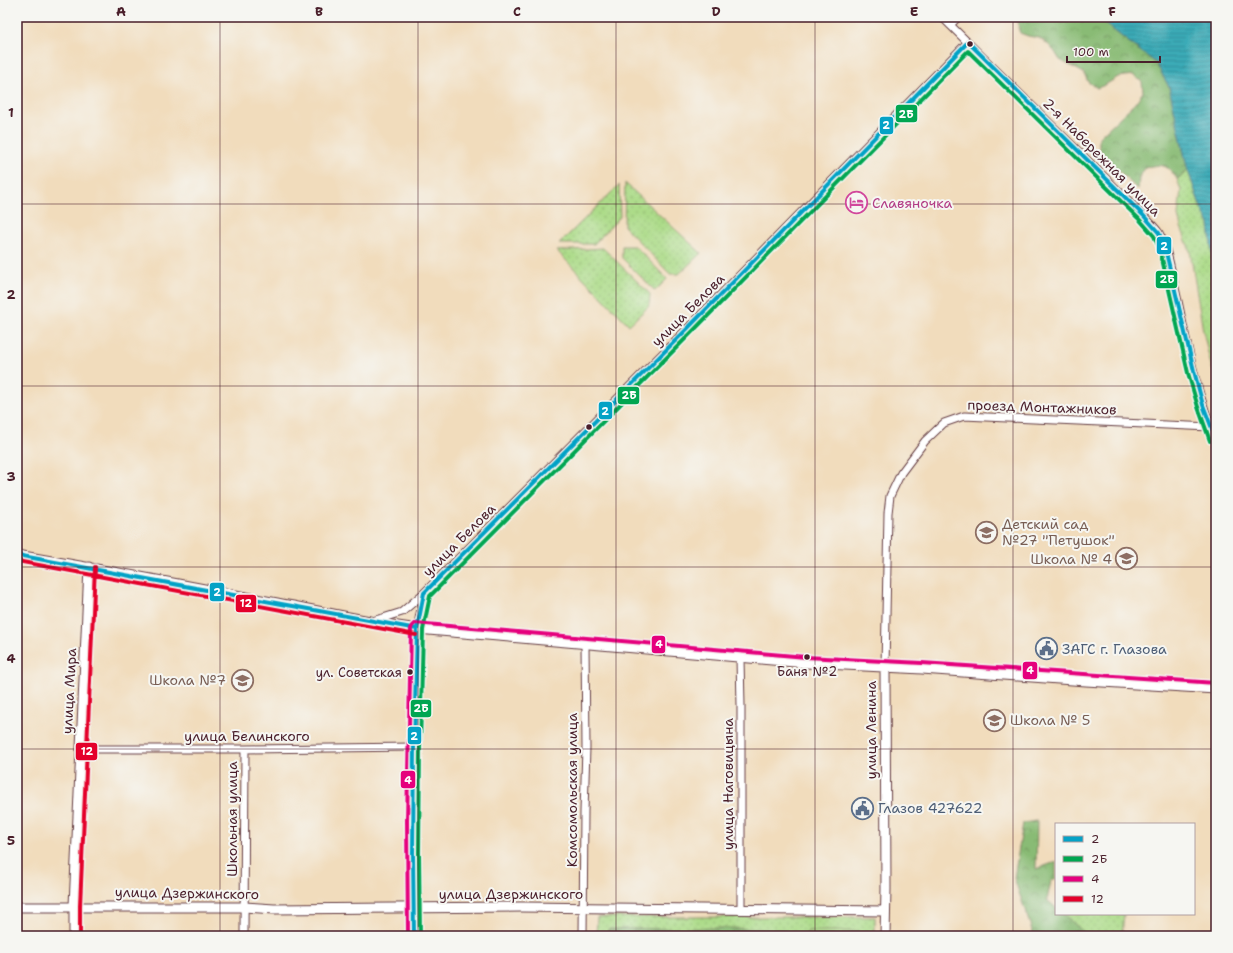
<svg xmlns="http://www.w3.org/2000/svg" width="1233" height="953" viewBox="0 0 1233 953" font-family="'Shantell Sans',sans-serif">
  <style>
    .grass { fill: url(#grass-dots); stroke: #7b7d5a }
    .forest { fill: url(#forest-crowns); stroke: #6a6d50 }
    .pitch { fill: #acdb88; stroke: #7b7d5a }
    .water { fill: url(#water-rules); stroke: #426571 }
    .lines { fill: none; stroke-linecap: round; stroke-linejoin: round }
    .minor-casing { stroke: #633b41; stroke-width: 9 }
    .tertiary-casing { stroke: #633b41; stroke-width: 11 }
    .minor { stroke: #fff; stroke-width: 7 }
    .tertiary { stroke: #fff; stroke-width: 9 }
    .bus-1-casing { stroke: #f6f6f2; stroke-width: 7 }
    .bus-2-casing { stroke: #f6f6f2; stroke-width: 7 }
    .bus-3-casing { stroke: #f6f6f2; stroke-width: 7 }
    .bus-4-casing { stroke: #f6f6f2; stroke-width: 7 }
    .bus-1 { stroke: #04a2c6; stroke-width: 4 }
    .bus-2 { stroke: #00a651; stroke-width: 4 }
    .bus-3 { stroke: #e5007d; stroke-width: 4 }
    .bus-4 { stroke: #e4002b; stroke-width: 4 }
    .grid { fill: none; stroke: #4a1f2b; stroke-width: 1; stroke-opacity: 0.55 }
    .bus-dot { fill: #4a1f2b; stroke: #f6f6f2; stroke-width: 1.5 }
    .labels { text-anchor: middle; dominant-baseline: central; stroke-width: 4; stroke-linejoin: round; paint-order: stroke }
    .bus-label { font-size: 13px; fill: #4a1f2b; stroke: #f6f6f2 }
    .street-label { font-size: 14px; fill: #4a1f2b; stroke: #f6f6f2 }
    .hotel-label { font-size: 14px; fill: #b23c85; stroke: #f6f6f2; text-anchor: start }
    .education-label { font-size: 14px; fill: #785e54; stroke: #f6f6f2; text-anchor: start }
    .service-label { font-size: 14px; fill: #4e5e75; stroke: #f6f6f2; text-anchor: start }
    .line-badge { stroke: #f6f6f2; stroke-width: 1.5 }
    .badge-label { font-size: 11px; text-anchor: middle; font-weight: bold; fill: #fff }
    .neatline { fill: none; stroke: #4a1f2b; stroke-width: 1.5 }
    .grid-label { font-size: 13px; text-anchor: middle; font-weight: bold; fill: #4a1f2b }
  </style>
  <defs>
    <pattern id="grass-dots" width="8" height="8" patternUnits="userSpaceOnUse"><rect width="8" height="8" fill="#acdb88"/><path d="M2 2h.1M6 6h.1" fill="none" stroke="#96bc76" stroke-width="1.8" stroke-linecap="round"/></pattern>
    <pattern id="forest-crowns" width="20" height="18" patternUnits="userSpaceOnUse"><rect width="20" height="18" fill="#89bb74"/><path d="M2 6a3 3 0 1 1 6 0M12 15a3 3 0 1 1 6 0" fill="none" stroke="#72975f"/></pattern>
    <pattern id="water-rules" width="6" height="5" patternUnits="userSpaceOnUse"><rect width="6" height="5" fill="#3aabb7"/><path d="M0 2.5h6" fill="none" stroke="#338b95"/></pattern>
  </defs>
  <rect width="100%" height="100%" fill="#f6f6f2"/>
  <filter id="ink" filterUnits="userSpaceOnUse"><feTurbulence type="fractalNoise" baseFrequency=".025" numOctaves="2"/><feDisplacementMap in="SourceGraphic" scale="8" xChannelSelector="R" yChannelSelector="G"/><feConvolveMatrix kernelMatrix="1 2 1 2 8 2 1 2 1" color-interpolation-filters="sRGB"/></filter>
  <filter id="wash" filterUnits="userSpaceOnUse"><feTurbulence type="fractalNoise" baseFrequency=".012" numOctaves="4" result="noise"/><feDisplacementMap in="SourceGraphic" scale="16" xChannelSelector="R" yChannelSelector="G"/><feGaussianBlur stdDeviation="0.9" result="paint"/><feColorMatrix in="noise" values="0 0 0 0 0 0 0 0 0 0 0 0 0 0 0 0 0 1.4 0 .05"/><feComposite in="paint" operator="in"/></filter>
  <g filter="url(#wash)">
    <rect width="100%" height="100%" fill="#f1dcbc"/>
    <!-- grass -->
    <path class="grass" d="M1188 171 1201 208 1209 224 1216 297V379L1211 365 1203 331 1190 251 1181 227 1178 216 1181 190 1177 179Z
      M625 183 701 253 679 274H670L624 226Z
      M619 185 620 217 594 244H559Z
      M622 246H635L667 279 655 291 622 258Z
      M603 248 650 294 649 306 629 325 557 251Z
      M1060 914H1124L1122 936H1063Z
      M597 917H875V936H596Z"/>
    <!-- forest -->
    <path class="forest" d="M1021 17H1098L1117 33 1156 63 1169 87 1188 171 1177 179C1167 164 1163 164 1146 167L1139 177 1138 190 1104 156 1099 148V137L1135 103 1143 92 1142 82 1133 75 1118 77 1105 85 1097 88 1088 82 1084 73 1060 60 1055 52 1049 45 1039 38 1028 36 1020 33 1019 29 1018 20Z
      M1037 821 1036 869 1056 862V878L1051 881 1047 900 1056 908V914H1063L1088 936H1034L1014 878 1023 823Z
      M728 928 784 930V936H608V929Z"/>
    <!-- pitch -->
    <path class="pitch" d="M807 931H857V936H807Z"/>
    <!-- water -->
    <path class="water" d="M1098 17H1216V297L1209 224 1201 208 1188 171 1169 87 1156 63 1117 33Z"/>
  </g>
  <g filter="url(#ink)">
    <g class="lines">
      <defs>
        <path id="minor" d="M942 17 1143 215C1148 221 1155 227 1159 233 1169 251 1173 281 1178 301 1188 348 1197 395 1216 439
          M950 25 958 17
          M372 621 383 618 402 612 424 593
          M417 629 424 593 689 327 968 42
          M740 658 741 706V910
          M885 667 888 513 890 496 901 473 925 441 944 423 964 416 1211 427
          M81 749H245L414 747
          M244 936 245 749
          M583 936 584 812 586 748 585 644"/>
        <path id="tertiary" d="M17 555C104 570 190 586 277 603 324 612 370 622 417 629L806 663 922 669 1086 681 1216 689
          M885 667 886 889 885 936
          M17 907H244L274 909 521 907 885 911
          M74 936V906L89 567
          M414 936C411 834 415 732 417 629"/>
      </defs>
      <!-- minor casing -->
      <use href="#minor" class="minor-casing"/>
      <!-- tertiary casing -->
      <use href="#tertiary" class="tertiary-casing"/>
      <!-- minor -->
      <use href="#minor" class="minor"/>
      <!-- tertiary -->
      <use href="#tertiary" class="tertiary"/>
      <defs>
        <path id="bus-1" d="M17 555 417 629
          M414 936 413 853 414 747 417 629 424 593 689 327 968 42 1143 215 1159 233 1165 248 1194 371 1203 405 1216 439"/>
        <path id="bus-2" d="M420 936 419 853 420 747 423 630 430 596 693 331 968 51 1139 219 1154 236 1160 250 1188 373 1198 407 1210 441"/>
        <path id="bus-3" d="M408 936 407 821 411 629 412 626 415 623 806 657 922 663 1216 683"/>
        <path id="bus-4" d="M17 561 416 635
          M80 936V906L95 567"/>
      </defs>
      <!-- bus-1 casing -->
      <use href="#bus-1" class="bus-1-casing"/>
      <!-- bus-2 casing -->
      <use href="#bus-2" class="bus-2-casing"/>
      <!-- bus-3 casing -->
      <use href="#bus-3" class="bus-3-casing"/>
      <!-- bus-4 casing -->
      <use href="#bus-4" class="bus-4-casing"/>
      <!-- bus-1 -->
      <use href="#bus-1" class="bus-1"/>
      <!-- bus-2 -->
      <use href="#bus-2" class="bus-2"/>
      <!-- bus-3 -->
      <use href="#bus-3" class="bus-3"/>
      <!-- bus-4 -->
      <use href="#bus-4" class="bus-4"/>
    </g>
  </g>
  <!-- grid -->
  <path class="grid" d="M220 17V936M418 17V936M616 17V936M815 17V936M1013 17V936M17 204H1216M17 386H1216M17 567H1216M17 749H1216"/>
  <!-- icons -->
  <defs>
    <symbol id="hotel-ring" viewBox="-11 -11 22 22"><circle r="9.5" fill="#f6f6f2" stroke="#d1479c" stroke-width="1.5"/><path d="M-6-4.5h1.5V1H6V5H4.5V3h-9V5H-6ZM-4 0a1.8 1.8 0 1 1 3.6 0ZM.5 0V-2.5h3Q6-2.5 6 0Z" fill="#d1479c"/></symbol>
    <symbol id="school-ring" viewBox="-11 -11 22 22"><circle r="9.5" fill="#f6f6f2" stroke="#8d6e63" stroke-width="1.5"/><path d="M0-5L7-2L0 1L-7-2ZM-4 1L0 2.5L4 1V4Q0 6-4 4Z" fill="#8d6e63"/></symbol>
    <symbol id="civic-ring" viewBox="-11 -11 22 22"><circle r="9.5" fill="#f6f6f2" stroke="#5c6f8a" stroke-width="1.5"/><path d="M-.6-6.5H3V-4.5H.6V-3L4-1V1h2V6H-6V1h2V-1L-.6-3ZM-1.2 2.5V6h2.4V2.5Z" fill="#5c6f8a"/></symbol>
  </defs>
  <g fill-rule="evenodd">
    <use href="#hotel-ring" x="844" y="190" width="25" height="25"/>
    <use href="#school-ring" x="974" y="520" width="25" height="25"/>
    <use href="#school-ring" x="1114" y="546" width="25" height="25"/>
    <use href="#civic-ring" x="1034" y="636" width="25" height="25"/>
    <use href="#school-ring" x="230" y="668" width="25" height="25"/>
    <use href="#school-ring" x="982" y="708" width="25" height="25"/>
    <use href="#civic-ring" x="850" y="796" width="25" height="25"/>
  </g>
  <!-- markers -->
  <g class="bus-dot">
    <circle cx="970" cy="44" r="3.5"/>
    <circle cx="589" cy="427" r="3.5"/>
    <circle cx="807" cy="657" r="3.5"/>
    <circle cx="410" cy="672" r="3.5"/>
  </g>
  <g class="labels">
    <!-- bus labels -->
    <g class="bus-label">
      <text x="807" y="671">Баня №2</text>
      <text x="402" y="672" text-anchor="end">ул. Советская</text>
    </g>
    <!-- street labels -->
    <g class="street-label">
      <text transform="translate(1102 157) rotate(45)">2-я Набережная улица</text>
      <text transform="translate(688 310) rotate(-45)">улица Белова</text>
      <text transform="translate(1042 407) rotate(2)">проезд Монтажников</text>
      <text transform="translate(459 540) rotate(-45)">улица Белова</text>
      <text transform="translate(69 691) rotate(-87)">улица Мира</text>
      <text transform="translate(871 730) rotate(-90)">улица Ленина</text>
      <text x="247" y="736">улица Белинского</text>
      <text transform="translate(728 784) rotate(-90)">улица Наговицына</text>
      <text transform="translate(572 790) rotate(-90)">Комсомольская улица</text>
      <text transform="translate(232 819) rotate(-90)">Школьная улица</text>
      <text transform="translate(187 893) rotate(1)">улица Дзержинского</text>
      <text x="511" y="894">улица Дзержинского</text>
    </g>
    <!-- hotel labels -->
    <g class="hotel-label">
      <text x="872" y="203">Славяночка</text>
    </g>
    <!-- education labels -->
    <g class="education-label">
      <text x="1002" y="524">Детский сад<tspan x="1002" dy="16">№27 "Петушок"</tspan></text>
      <text x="1112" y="559" text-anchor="end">Школа № 4</text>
      <text x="226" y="680" text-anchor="end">Школа №7</text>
      <text x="1010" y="720">Школа № 5</text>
    </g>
    <!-- service labels -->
    <g class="service-label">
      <text x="1062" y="649">ЗАГС г. Глазова</text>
      <text x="878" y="808">Глазов 427622</text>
    </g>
  </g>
  <g class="line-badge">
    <rect x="895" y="104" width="23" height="19" rx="4" fill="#00a651"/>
    <rect x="879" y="116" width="15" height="19" rx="4" fill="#04a2c6"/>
    <rect x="1156" y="236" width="16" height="19" rx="4" fill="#04a2c6"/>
    <rect x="1155" y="270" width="23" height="19" rx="4" fill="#00a651"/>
    <rect x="617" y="386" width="23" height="19" rx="4" fill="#00a651"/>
    <rect x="598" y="401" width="15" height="19" rx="4" fill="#04a2c6"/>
    <rect x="209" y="582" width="16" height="20" rx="4" fill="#04a2c6"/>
    <rect x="235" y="594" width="22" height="19" rx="4" fill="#e4002b"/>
    <rect x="651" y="635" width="15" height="19" rx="4" fill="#e5007d"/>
    <rect x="1022" y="661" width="16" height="19" rx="4" fill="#e5007d"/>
    <rect x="410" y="699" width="22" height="19" rx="4" fill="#00a651"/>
    <rect x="407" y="726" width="15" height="19" rx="4" fill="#04a2c6"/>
    <rect x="75" y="742" width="23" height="19" rx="4" fill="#e4002b"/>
    <rect x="400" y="770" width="16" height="19" rx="4" fill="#e5007d"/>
  </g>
  <g class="badge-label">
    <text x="906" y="118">2Б</text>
    <text x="886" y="129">2</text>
    <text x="1164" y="250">2</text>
    <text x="1167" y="283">2Б</text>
    <text x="629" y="399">2Б</text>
    <text x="605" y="415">2</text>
    <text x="217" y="596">2</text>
    <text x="246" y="607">12</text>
    <text x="659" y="648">4</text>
    <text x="1030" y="674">4</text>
    <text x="421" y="712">2Б</text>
    <text x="414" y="740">2</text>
    <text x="87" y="755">12</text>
    <text x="408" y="784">4</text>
  </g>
  <!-- margin -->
  <rect width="1233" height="953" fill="none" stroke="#f6f6f2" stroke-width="44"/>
  <!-- legend -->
  <rect x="1055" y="823" width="140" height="92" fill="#f6f6f2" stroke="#b1a0a2"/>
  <rect x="1063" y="836" width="20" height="6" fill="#04a2c6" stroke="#b1a0a2"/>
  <text x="1091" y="843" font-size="12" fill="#4a1f2b">2</text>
  <rect x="1063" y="856" width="20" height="6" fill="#00a651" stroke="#b1a0a2"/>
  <text x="1091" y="863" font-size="12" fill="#4a1f2b">2Б</text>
  <rect x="1063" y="876" width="20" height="6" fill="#e5007d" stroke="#b1a0a2"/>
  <text x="1091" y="883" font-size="12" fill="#4a1f2b">4</text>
  <rect x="1063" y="896" width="20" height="6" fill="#e4002b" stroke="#b1a0a2"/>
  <text x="1091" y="903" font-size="12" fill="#4a1f2b">12</text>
  <!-- scale -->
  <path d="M1067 56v6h93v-6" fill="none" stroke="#4a1f2b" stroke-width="2"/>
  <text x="1073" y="56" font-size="12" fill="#4a1f2b" stroke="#f6f6f2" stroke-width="3" paint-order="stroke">100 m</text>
  <rect x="22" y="22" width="1189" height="909" class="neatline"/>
  <g class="grid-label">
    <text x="121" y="16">A</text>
    <text x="319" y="16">B</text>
    <text x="517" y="16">C</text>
    <text x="716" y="16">D</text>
    <text x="914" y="16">E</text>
    <text x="1112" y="16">F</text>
    <text x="11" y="117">1</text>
    <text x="11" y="299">2</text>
    <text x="11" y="481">3</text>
    <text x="11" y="663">4</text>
    <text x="11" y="845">5</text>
  </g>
</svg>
